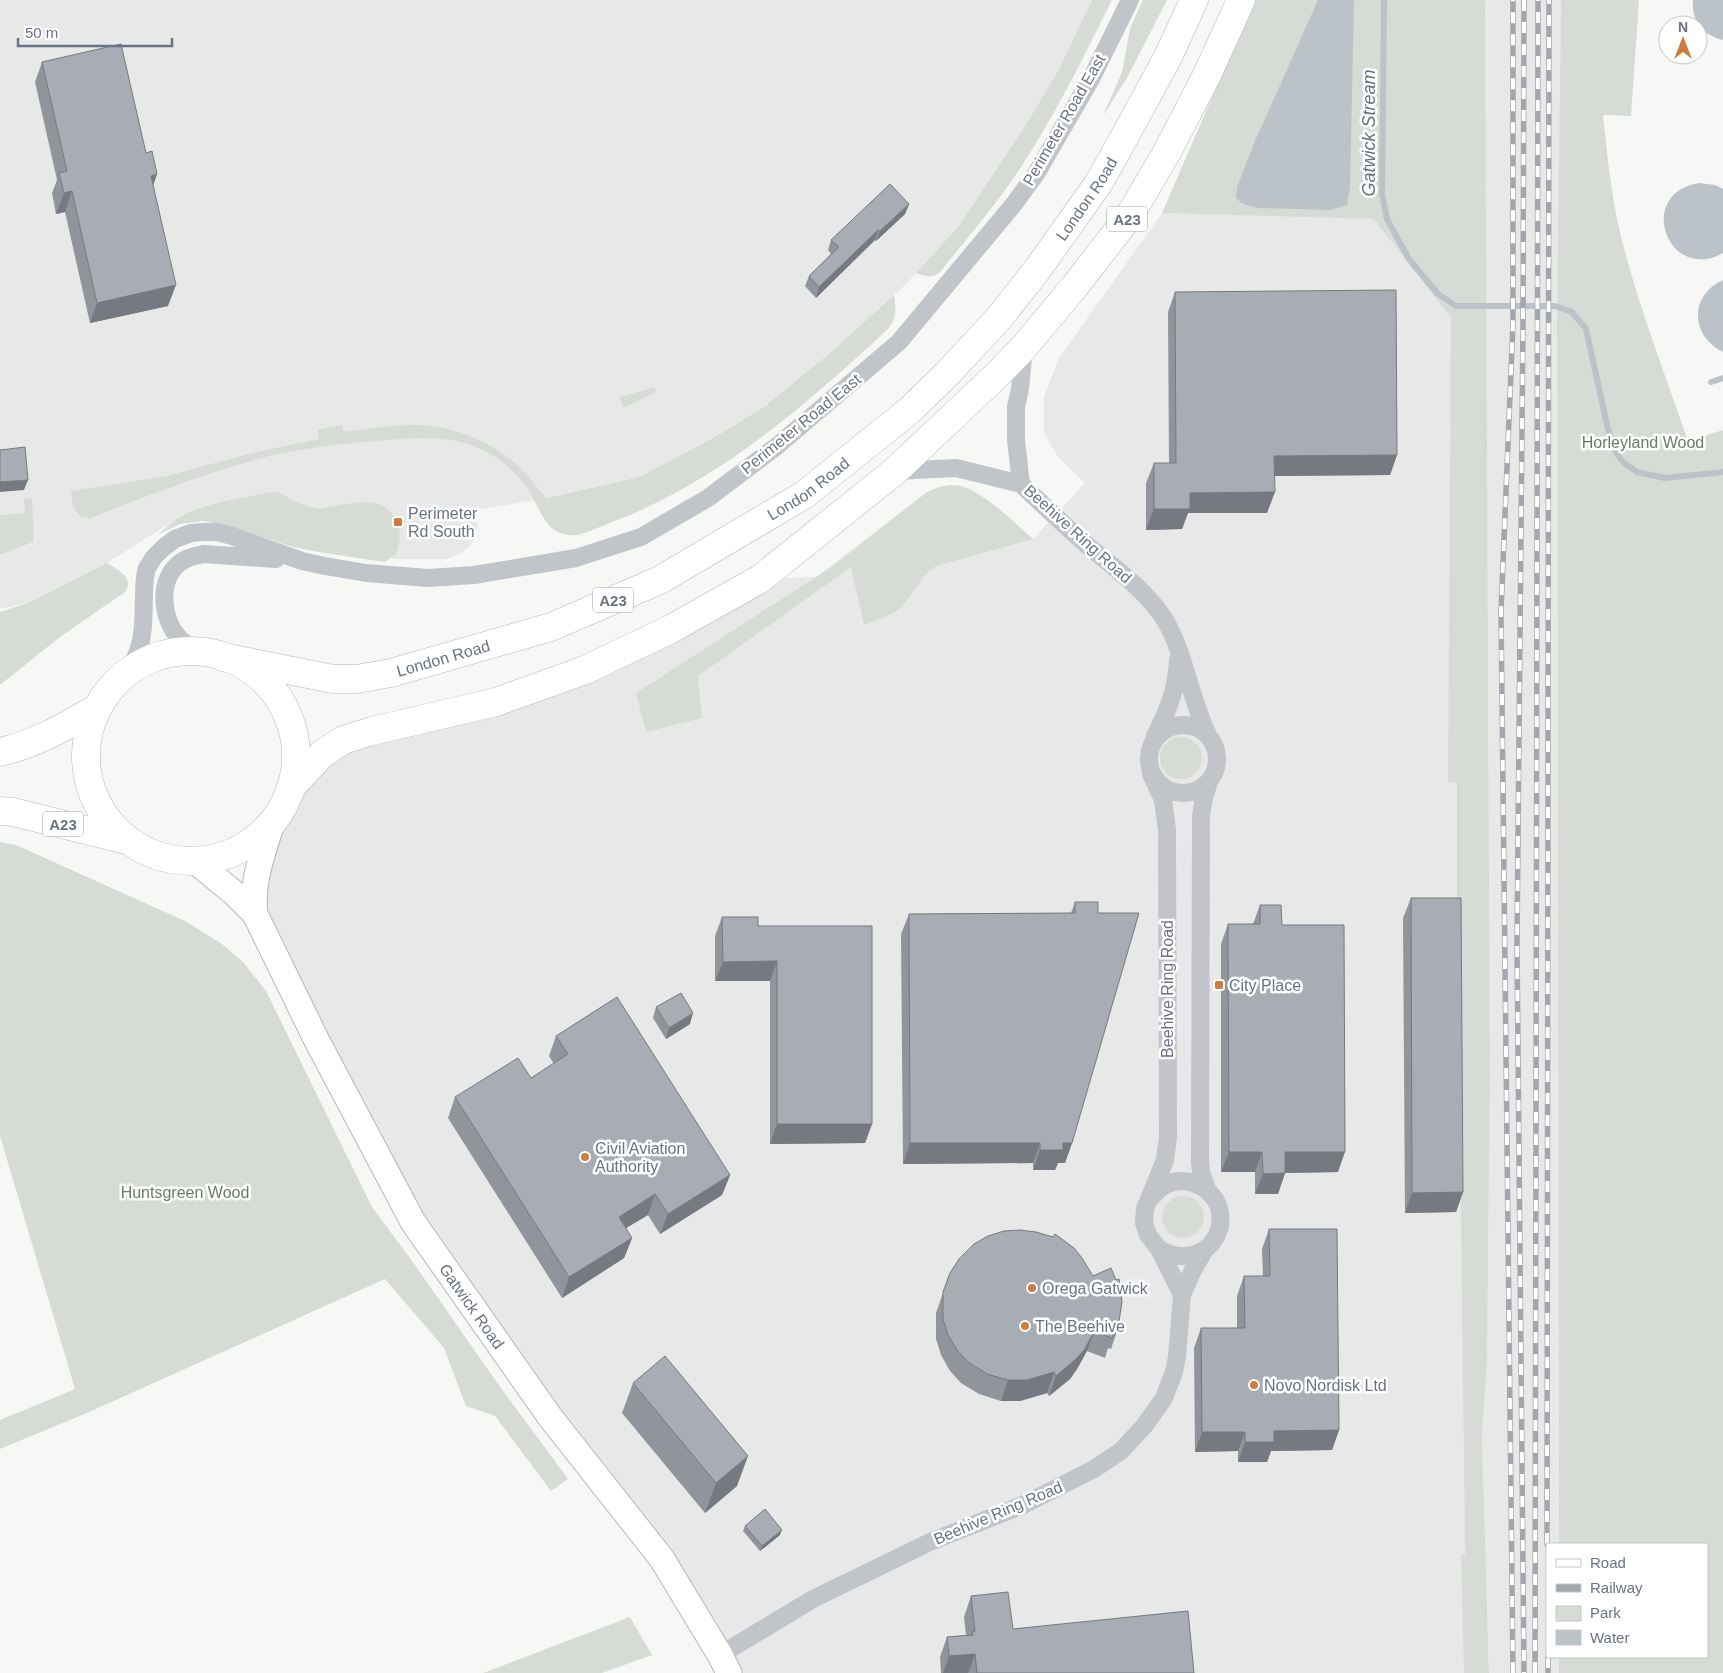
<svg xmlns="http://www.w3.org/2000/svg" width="1723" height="1673" viewBox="0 0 1723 1673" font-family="Helvetica,sans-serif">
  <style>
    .built { fill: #e8e8e8 }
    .green { fill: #d6dcd5 }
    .water { fill: #bbc2c8 }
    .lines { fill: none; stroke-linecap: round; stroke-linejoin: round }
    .stream { stroke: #bbc2c8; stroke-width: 6 }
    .secondary-casing { stroke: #b4b7bc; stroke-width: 27 }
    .primary-casing { stroke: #b5b7bc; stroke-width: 29 }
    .street { stroke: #c1c4c8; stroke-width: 18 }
    .secondary { stroke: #fff; stroke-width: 25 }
    .primary { stroke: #fff; stroke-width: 28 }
    .rail-casing { stroke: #a3a7ad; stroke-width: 5.5 }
    .rail { stroke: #fff; stroke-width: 4; stroke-dasharray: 11; stroke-linecap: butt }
    .wall { fill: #90959c }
    .shaded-wall { fill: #76797f }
    .building { fill: #a8adb5; stroke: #76797f }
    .poi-dot { fill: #cf7d3e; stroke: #fff; stroke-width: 2 }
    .labels { text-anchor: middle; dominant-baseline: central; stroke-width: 5; stroke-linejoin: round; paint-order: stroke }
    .shield { fill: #fff; stroke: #979da8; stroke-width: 1 }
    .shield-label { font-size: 15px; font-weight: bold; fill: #6a7383 }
    .street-label { font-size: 16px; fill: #6a7383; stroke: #fff }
    .park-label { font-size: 16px; fill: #687b68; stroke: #fff }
    .poi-label { font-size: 16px; fill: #6a7383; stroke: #fff; text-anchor: start }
    .water-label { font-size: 18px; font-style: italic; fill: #66737f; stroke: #fff }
  </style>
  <rect width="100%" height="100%" fill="#f7f8f5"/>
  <!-- built -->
  <path class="built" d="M0 0H1092L1058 71 1027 123 958 227 906 284 831 352 764 407 710 439 639 477 535 500 475 510 478 527 472 544 458 555 446 559H391L396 555 399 546 398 522 197 513 162 528 107 563 62 587 30 602 0 609V555L33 543 35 540 25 513 0 515Z
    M1485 0H1561L1557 416 1559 1544H1547V1657H1559V1673H1489V1667L1482 1433 1487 1365 1490 1079Z
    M1162 213 1374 218 1460 320 1457 914 1465 1547 1471 1673H729L462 1292 254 904 272 823 284 805 291 787 322 754 496 702 760 579 816 577 927 492 939 487 959 485 971 489 983 497 1033 539 1085 483 1058 457 1044 433V397L1059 358Z"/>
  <!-- green -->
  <path class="green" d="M1092 0H1112C1084 57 1056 113 1021 167 997 204 968 237 940 272 932 279 925 276 916 273L958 227 1027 123 1058 71Z
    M1143 0H1167L1127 78 1103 116 1122 72 1130 28Z
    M1254 0H1485L1490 1079 1487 1365 1482 1433 1489 1673H1464L1461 1555H1465L1457 914V783L1448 782 1451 318 1374 219 1162 213Z
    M1561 0H1639L1631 116 1603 115C1607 153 1611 191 1619 228 1636 300 1664 371 1688 441L1723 430V1673H1559V1657H1707V1544H1559L1557 322Z
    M894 295C896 309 897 318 888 329 808 403 728 473 628 516 611 522 595 530 578 535 543 538 542 508 525 485 517 475 506 464 495 457 459 433 418 437 377 441 346 443 314 447 283 453 249 460 217 471 185 482 153 494 121 505 89 519L85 517H81L73 507 71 491 167 476 252 453 319 439 318 430 342 425 344 432C367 429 390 425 413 425 448 424 489 440 515 463 527 473 536 486 546 498L639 477 711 439 764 407 831 352Z
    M655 387 656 392 623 408 620 397Z
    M949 485C979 485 1011 520 1033 539L936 566C920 576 913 595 900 608 890 617 876 620 864 625L851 567 698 676 702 718 646 732 636 693 833 566 927 492 939 487Z
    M277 491C291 500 304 507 320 509 336 506 367 498 381 505 386 507 389 511 393 515 402 526 401 541 396 555L384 562 319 552 293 547 228 526 203 521 180 524 157 535C165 529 173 521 182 516 210 501 246 498 277 491Z
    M32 498 34 542 0 555V515L25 513 24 499Z
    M107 563C118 570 135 578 125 592L60 637 0 685V612L30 602Z
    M1160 758a21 21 0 1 1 42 0a21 21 0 1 1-42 0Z
    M0 842 16 845 185 921 222 944 243 962 266 991 372 1207 415 1265 498 1384 568 1479 551 1491 495 1416 466 1406 444 1348 385 1279 87 1413 0 1449V1420L75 1389 0 1136Z
    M1162 1217a21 21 0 1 1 42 0a21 21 0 1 1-42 0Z
    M630 1617 652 1655 602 1673H483Z"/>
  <!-- water -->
  <path class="water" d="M1318 0H1354L1350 188 1347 205 1331 210 1259 208 1246 205 1240 202 1236 197 1237 187 1255 141Z
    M1693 0H1723V40C1703 36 1691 20 1693 0Z
    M1699 183 1715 185 1723 189V253C1669 284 1634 194 1699 183Z
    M1723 280V352C1690 336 1689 295 1723 280Z"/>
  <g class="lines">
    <!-- stream -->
    <path class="stream" d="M1384 0 1382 194 1387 219 1409 259 1438 294 1456 306H1555L1572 312 1586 329 1608 429 1617 454 1624 463 1637 472 1665 478 1723 472
      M1711 382 1723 378"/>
    <defs>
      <g id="secondary">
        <path id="s1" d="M195 861 234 893 255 914 316 1039 413 1222 550 1417 662 1559 720 1655 729 1673"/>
        <path d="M255 914C251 883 263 852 272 823"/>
      </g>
      <g id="primary">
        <circle cx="191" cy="756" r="105"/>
        <path id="s2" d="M223 657 333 679H357L391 673 551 627 660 580 804 495 910 410 947 374 999 318 1037 270 1098 184 1114 156 1168 57 1194 0"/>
        <path d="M0 752C36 744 66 726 97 708"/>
        <path d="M291 787 322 754 343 740 372 731 496 702 585 670 671 629 760 579 895 471 998 374 1024 347 1075 286 1130 215 1167 152 1207 75 1241 0"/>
        <path d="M0 811 13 812 126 840"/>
      </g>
    </defs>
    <!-- secondary casing -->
    <use href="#secondary" class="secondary-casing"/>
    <!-- primary casing -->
    <use href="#primary" class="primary-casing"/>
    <!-- street -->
    <path class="street" d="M1024 347 1020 389 1016 407V440L1021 484C1043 505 1065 526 1088 546 1115 568 1146 590 1165 620 1186 656 1190 700 1209 737
      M895 471 956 468 1021 484
      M204 653C195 649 187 646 180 639 161 619 157 579 181 562 188 557 196 556 204 554L276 559
      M123 676C128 669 133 663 136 656 147 631 142 602 145 577L147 568 154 557 163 548 175 539 191 533 204 532H217L232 536 302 561 325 566 366 573 428 578 474 575 576 558 641 537 708 498 777 446 899 342 1014 204 1036 174 1091 79 1130 0
      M1149 759a34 34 0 1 1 68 0a34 34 0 1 1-68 0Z
      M1155 736C1168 711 1177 688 1178 659
      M1151 774 1163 800 1167 830 1168 1137 1165 1160 1145 1209 1144 1223 1148 1235 1159 1249 1182 1295
      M1208 1192 1201 1172 1200 1161 1201 817 1203 802 1209 781
      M1152 1197C1159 1187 1170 1181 1182 1181 1190 1181 1197 1184 1204 1188 1242 1215 1209 1277 1159 1249
      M720 1655 813 1599 930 1542 1023 1505 1094 1469 1121 1451 1145 1425 1164 1398 1174 1372 1177 1357 1182 1295 1192 1272 1205 1249"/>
    <!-- secondary -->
    <use href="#secondary" class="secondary"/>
    <!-- primary -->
    <use href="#primary" class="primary"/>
    <defs>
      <path id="rail" d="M1524 0 1523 324 1517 944 1524 1673
        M1547 1544 1549 0
        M1548 1657V1673
        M1513 1673 1501 611 1513 324V0
        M1535 1673 1538 0"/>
    </defs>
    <!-- rail casing -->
    <use href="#rail" class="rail-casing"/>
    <!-- rail -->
    <use href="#rail" class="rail"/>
  </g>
  <!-- wall -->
  <path class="wall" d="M42 62 157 174 153 185 168 306 90 323 65 212 56 214 52 193 57 180 35 82Z
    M909 204 905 214 876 241 875 240 816 298 805 286 809 276 831 254 828 250 831 240Z
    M1175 292 1397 455 1390 475 1275 476 1267 513H1188L1182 529 1146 530V483L1154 463H1169L1168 312Z
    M1411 898 1463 1192 1456 1212 1405 1213 1403 918Z
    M1075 902 1072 1143 1065 1163H1058L1055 1170H1033V1163L903 1164 901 934 909 914 1071 913Z
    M1260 905 1282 925 1338 1172 1285 1173 1278 1194H1255V1172H1221V944L1228 924H1253Z
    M722 917 758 926 872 1124 865 1143 770 1144V981H715V936Z
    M656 1007 690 1024 666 1039 653 1018Z
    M556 1036 730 1175 722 1195 660 1234 648 1215 626 1228 632 1238 624 1258 562 1298 448 1118 455 1097 531 1078 554 1064 549 1056Z
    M1269 1229 1339 1430 1332 1450 1271 1451 1267 1462H1238V1451L1195 1452 1194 1348 1201 1328H1237V1296L1244 1276H1263L1262 1249Z
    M950 1273 1118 1328 1111 1349 1108 1348 1105 1358 1087 1351 1077 1369 1070 1379 1049 1396 1047 1393 1020 1401H1001L979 1394 961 1383 950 1371 941 1355 936 1339V1313Z
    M633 1383 737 1486 705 1513 622 1413Z
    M745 1526 780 1535 760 1551 743 1531Z
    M971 1596 1013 1629 1194 1673H941L940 1657 947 1637 966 1635 964 1617Z"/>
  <!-- shaded-wall -->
  <path class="shaded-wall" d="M157 174 150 195 151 176Z
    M72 191 65 212 56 214 64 193Z
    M909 204 905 214 876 241 880 231Z
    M878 230 875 240 816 298 819 287Z
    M176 285 168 306 90 323 97 303Z
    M1397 455 1390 475 1267 476 1274 456Z
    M28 480 24 490 0 492V482Z
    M1275 492 1267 513H1188L1182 529 1146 530 1154 509 1190 493Z
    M777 961 770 981H715L723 962Z
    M693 1013 690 1024 666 1039 669 1028Z
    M777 1124H872L865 1143 770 1144Z
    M910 1143H1040L1033 1163 903 1164Z
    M1063 1143H1072L1065 1163H1058L1055 1170H1033L1040 1150Z
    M1229 1152H1262L1255 1172H1221Z
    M1285 1152H1345L1338 1172 1278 1173Z
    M1285 1173 1278 1194H1255L1263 1174Z
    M730 1175 722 1195 660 1234 668 1214Z
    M1463 1192 1456 1212 1405 1213 1412 1193Z
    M655 1194 648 1215 611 1237 619 1217Z
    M632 1238 624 1258 562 1298 569 1277Z
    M1094 1331 1087 1351 1077 1369 1070 1379 1049 1396 1056 1376Z
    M1054 1372 1047 1393 1020 1401H1001L1008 1380Z
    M1339 1430 1332 1450 1271 1451 1267 1462H1238L1245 1442 1274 1431Z
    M1202 1432H1245L1238 1451 1195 1452Z
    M748 1456 737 1486 705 1513 716 1483Z
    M782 1530 780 1535 760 1551 762 1546Z
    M975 1654 968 1673H943L949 1656Z"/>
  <!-- building -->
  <path class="building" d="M121 44 146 153 152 151 157 174 151 176 176 285 97 303 72 191 64 193 59 173 67 171 42 62Z
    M890 184 909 204 880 231 878 230 819 287 809 276 839 247 831 240Z
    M1396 290 1397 455 1274 456 1275 492 1190 493V509H1154V463H1176L1175 292Z
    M25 447 28 480 0 482V450Z
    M1411 898H1461L1463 1192 1412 1193Z
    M1075 902H1098V913H1139L1072 1143H1063V1150H1040V1143H910L909 914 1075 913Z
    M1260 905H1281L1282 925H1344L1345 1152H1285V1173L1263 1174 1262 1152H1229L1228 924H1260Z
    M722 917H758V926H872V1124H777V961L723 962Z
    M681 993 693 1013 669 1028 656 1007Z
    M617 997 730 1175 668 1214 655 1194 619 1217 632 1238 569 1277 455 1097 518 1058 531 1078 568 1054 556 1036Z
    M1269 1229H1337L1339 1430 1274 1431V1442H1245V1432H1202L1201 1328H1245L1244 1276H1270Z
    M1020 1230 1036 1232 1053 1237 1055 1234 1074 1248 1082 1258 1093 1276 1111 1268 1116 1280 1119 1279 1122 1302 1118 1328H1115L1112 1338 1094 1331 1085 1349 1077 1358 1056 1376 1054 1372 1027 1380H1008L987 1374 968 1362 957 1350 948 1335 943 1319V1292L950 1273 959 1259 974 1244 988 1236 1004 1231Z
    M665 1356 748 1456 716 1483 633 1383Z
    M765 1509 782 1530 762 1546 745 1526Z
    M1008 1592 1013 1629 1188 1611 1194 1673H977L975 1654 949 1656 947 1637 973 1635 972 1632 975 1631 971 1596Z"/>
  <!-- markers -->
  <g class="poi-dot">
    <rect x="393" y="517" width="10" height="10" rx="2.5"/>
    <rect x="1214" y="980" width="10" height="10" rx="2.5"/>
    <circle cx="585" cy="1157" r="5"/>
    <circle cx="1032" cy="1288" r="5"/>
    <circle cx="1025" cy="1326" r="5"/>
    <circle cx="1254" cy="1385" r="5"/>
  </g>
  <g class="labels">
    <!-- shield labels -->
    <g class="shield">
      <rect x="1107" y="206.5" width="40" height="25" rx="4"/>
      <rect x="593" y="587.5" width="40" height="25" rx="4"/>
      <rect x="43" y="811.5" width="40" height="25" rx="4"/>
    </g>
    <g class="shield-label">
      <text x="1127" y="219">A23</text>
      <text x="613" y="600">A23</text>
      <text x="63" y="824">A23</text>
    </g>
    <!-- street labels -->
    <g class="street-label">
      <text transform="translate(1064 120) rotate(-60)">Perimeter Road East</text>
      <text stroke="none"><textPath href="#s2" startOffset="1035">London Road</textPath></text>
      <text transform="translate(801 424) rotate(-39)">Perimeter Road East</text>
      <text stroke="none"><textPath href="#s2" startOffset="630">London Road</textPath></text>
      <text transform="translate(1078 534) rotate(42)">Beehive Ring Road</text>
      <text stroke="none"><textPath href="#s2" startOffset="225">London Road</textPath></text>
      <text transform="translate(1167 989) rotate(-90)">Beehive Ring Road</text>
      <text stroke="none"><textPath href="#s1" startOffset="529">Gatwick Road</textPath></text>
      <text transform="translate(998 1513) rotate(-23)">Beehive Ring Road</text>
    </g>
    <!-- park labels -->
    <g class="park-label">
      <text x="1643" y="442">Horleyland Wood</text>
      <text x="185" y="1192">Huntsgreen Wood</text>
    </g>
    <!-- poi labels -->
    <g class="poi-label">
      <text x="408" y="513">Perimeter<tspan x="408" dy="18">Rd South</tspan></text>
      <text x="1229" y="985">City Place</text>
      <text x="595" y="1148">Civil Aviation<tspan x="595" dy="18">Authority</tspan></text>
      <text x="1042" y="1288">Orega Gatwick</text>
      <text x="1035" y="1326">The Beehive</text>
      <text x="1264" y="1385">Novo Nordisk Ltd</text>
    </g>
    <!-- water labels -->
    <g class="water-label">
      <text transform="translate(1369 133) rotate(-90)">Gatwick Stream</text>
    </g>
  </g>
  <!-- legend -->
  <rect x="1546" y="1543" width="162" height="115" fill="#ffffff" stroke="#c3c7cd"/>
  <rect x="1556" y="1559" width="25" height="8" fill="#ffffff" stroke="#c3c7cd"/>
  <text x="1590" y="1568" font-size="15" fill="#6a7383">Road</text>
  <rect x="1556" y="1584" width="25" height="8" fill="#a3a7ad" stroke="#c3c7cd"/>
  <text x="1590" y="1593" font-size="15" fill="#6a7383">Railway</text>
  <rect x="1556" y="1606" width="25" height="15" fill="#d6dcd5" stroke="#c3c7cd"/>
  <text x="1590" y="1618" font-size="15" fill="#6a7383">Park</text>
  <rect x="1556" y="1630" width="25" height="15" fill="#bbc2c8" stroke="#c3c7cd"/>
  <text x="1590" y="1643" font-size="15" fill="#6a7383">Water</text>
  <!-- north arrow -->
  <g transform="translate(1683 40)"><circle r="24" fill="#ffffff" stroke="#c3c7cd"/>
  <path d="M0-4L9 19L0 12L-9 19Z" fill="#cf7d3e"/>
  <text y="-8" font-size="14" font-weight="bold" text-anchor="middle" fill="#6a7383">N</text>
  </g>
  <!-- scale -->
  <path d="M18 38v8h154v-8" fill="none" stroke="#6a7383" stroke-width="2.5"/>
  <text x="25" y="38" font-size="15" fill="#6a7383" stroke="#ffffff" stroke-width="4" paint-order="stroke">50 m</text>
</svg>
